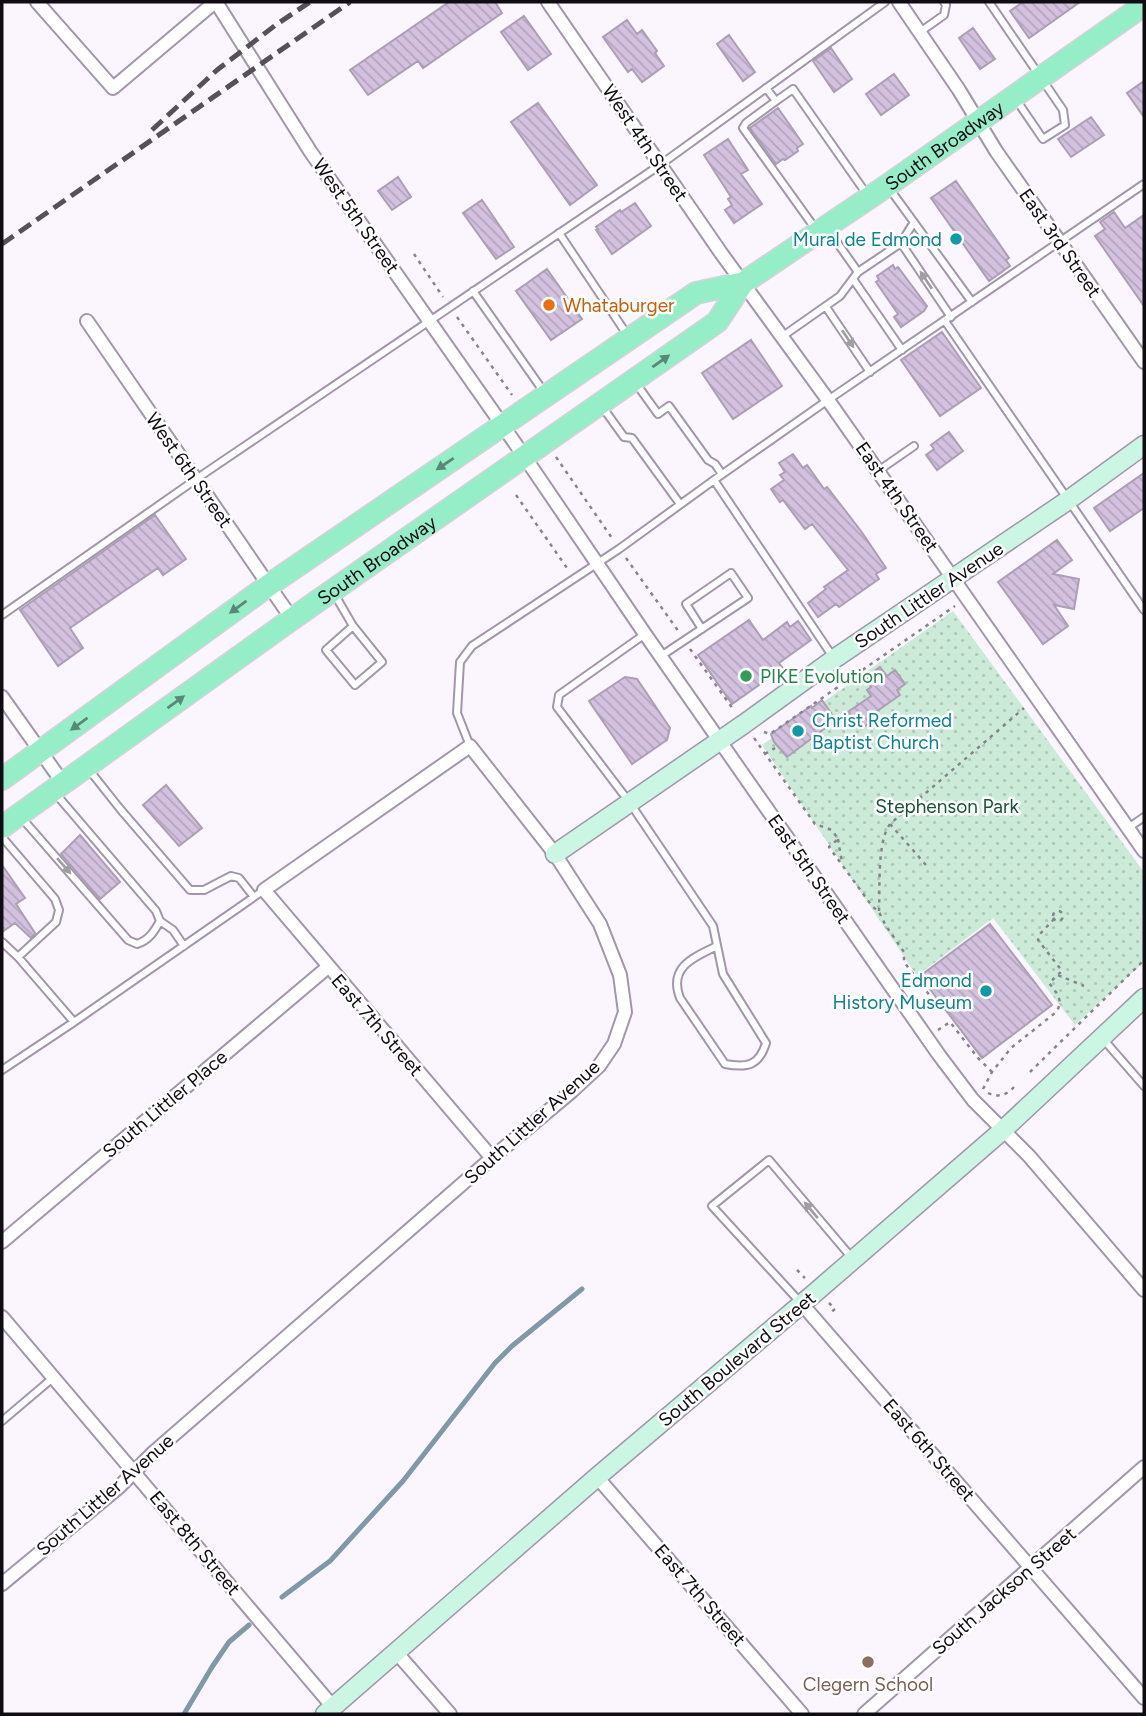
<svg xmlns="http://www.w3.org/2000/svg" width="1146" height="1716" viewBox="0 0 1146 1716" font-family="Figtree,sans-serif">
  <style>
    .park { fill: url(#park-dots) }
    .lines { fill: none; stroke-linecap: round; stroke-linejoin: round }
    .stream { stroke: #8198a7; stroke-width: 5 }
    .building { fill: url(#building-back-hatch); stroke: #ac9fb4; stroke-width: 2 }
    .lane-casing { stroke: #a296ab; stroke-width: 10 }
    .street-casing { stroke: #a296ab; stroke-width: 16 }
    .secondary-casing { stroke: #a296ab; stroke-width: 21 }
    .primary-casing { stroke: #d4d3d5; stroke-width: 24 }
    .path { stroke: #89848c; stroke-width: 2.5; stroke-dasharray: 3.5 5; stroke-linecap: butt }
    .lane { stroke: #fff; stroke-width: 6 }
    .street { stroke: #fff; stroke-width: 12 }
    .secondary { stroke: #caf6e3; stroke-width: 18 }
    .primary { stroke: #96eec8; stroke-width: 21 }
    .rail { stroke: #565159; stroke-width: 5; stroke-dasharray: 14 7; stroke-linecap: butt }
    .oneway { fill: #9f9ea1 }
    .oneway2 { fill: #5a8877 }
    .culture-dot { fill: #0f9aa8; stroke: #fff; stroke-width: 2.5 }
    .food-dot { fill: #e8710a; stroke: #fff; stroke-width: 2.5 }
    .leisure-dot { fill: #2e9e5b; stroke: #fff; stroke-width: 2.5 }
    .education-dot { fill: #8d6e63; stroke: #fff; stroke-width: 2.5 }
    .labels { text-anchor: middle; dominant-baseline: central; stroke-width: 5; stroke-linejoin: round; paint-order: stroke }
    .street-label { font-size: 19px; fill: #100c13; stroke: #fff }
    .culture-label { font-size: 19px; fill: #0d838f; stroke: #fff; text-anchor: end }
    .food-label { font-size: 19px; fill: #c56008; stroke: #fff; text-anchor: start }
    .leisure-label { font-size: 19px; fill: #27864d; stroke: #fff; text-anchor: start }
    .park-label { font-size: 19px; fill: #185238; stroke: #fff }
    .education-label { font-size: 19px; fill: #785e54; stroke: #fff }
  </style>
  <defs>
    <pattern id="park-dots" width="8" height="8" patternUnits="userSpaceOnUse" patternTransform="scale(1.75)"><rect width="8" height="8" fill="#cbebd8"/><path d="M2 2h.1M6 6h.1" fill="none" stroke="#adc8b8" stroke-width="1.8" stroke-linecap="round"/></pattern>
    <pattern id="building-back-hatch" width="6" height="6" patternUnits="userSpaceOnUse" patternTransform="scale(1.75)"><rect width="6" height="6" fill="#d3c1df"/><path d="M-1 5l2 2M0 0l6 6M5-1l2 2" fill="none" stroke="#b4a5be"/></pattern>
  </defs>
  <rect width="100%" height="100%" fill="#fbf5fe"/>
  <!-- park -->
  <path class="park" d="M953 611 1144 872V962L1075 1025 993 918 917 976 762 745Z"/>
  <g class="lines">
    <!-- stream -->
    <path class="stream" d="M282 1597 330 1561 403 1481 495 1363 512 1346 582 1289
      M184 1714 212 1667 229 1642 249 1625"/>
  </g>
  <!-- building -->
  <path class="building" d="M449 2H495L502 13 423 68 418 61 368 95 350 70Z
    M1023 2H1080L1029 38 1010 11Z
    M524 16 551 54 528 70 501 32Z
    M627 20 637 34 642 30 657 51 655 53 664 66 642 82 632 69 628 72 603 37Z
    M973 28 995 59 980 69 959 38Z
    M729 35 755 72 743 81 717 44Z
    M831 48 852 79 834 92 813 61Z
    M894 74 909 95 881 115 866 94Z
    M1144 81V117L1127 93Z
    M538 103 597 185 570 205 511 122Z
    M778 108 803 144 797 148 798 151 785 160 783 159 776 164 750 128Z
    M1091 117 1104 135 1071 157 1058 139Z
    M728 139 748 170 741 174 762 204 734 223 725 210 732 205 728 199 731 197 704 155Z
    M398 177 411 197 392 210 378 191Z
    M956 181 1009 258 1006 260 1010 266 989 281 931 198Z
    M482 200 514 247 496 259 463 213Z
    M635 203 651 226 612 254 596 230 598 229 596 227 620 210 621 212Z
    M1114 212 1125 228 1144 215V306L1095 236 1105 229 1100 222Z
    M893 265 895 269 898 267 927 306 924 311 901 327 894 317 898 314 876 282 879 280 877 276Z
    M547 269 582 319 551 340 516 291Z
    M942 332 981 388 940 416 901 360Z
    M751 340 782 386 733 419 702 373Z
    M949 432 963 451 937 470 926 455 934 449 931 445Z
    M793 454 803 468 807 465 824 489 827 487 861 531 886 568 876 574 879 579 839 607 836 604 818 617 808 603 826 589 824 587 848 570 812 524 805 529 783 500 780 502 771 489 784 480 780 475 785 472 779 463Z
    M1144 473V508L1110 531 1094 508Z
    M155 515 186 559 163 575 158 568 70 628 83 648 58 666 20 610Z
    M1057 540 1072 560 1053 574 1079 579 1074 609 1054 605 1068 626 1043 644 998 582Z
    M749 620 763 640 787 622 790 627 798 621 811 640 779 663 783 668 732 704 698 655Z
    M880 667 887 676 895 670 905 684 897 690 900 695 870 716 873 720 861 729 848 712 871 696 867 690 871 687 865 678Z
    M625 677 637 679 670 728 667 740 632 764 589 701Z
    M822 700 836 720 787 757 774 742 771 734 811 706 812 708Z
    M166 785 202 828 179 846 143 805Z
    M80 835 120 882 100 899 61 854Z
    M2 865 25 898 16 904 35 933 31 938 15 923 2 932Z
    M990 924 1052 1005 982 1058 920 976Z"/>
  <g class="lines">
    <defs>
      <path id="lane" d="M989 2 1063 110 1065 125 1043 139 1017 101
        M920 32 944 15 946 5 944 2
        M766 88 776 101 793 89 868 196
        M776 101 746 123 743 128 817 231
        M889 188 972 302
        M829 231 858 272
        M559 233 628 336
        M901 243 951 317
        M853 279 902 350
        M473 291 544 392
        M826 307 870 372
        M945 321 1144 610
        M783 336 840 296 858 272 901 243 914 222
        M635 382 658 414 669 406 708 460 715 464 722 474
        M601 405 624 437 632 438 680 504
        M878 471 914 446
        M714 480 833 657
        M335 595 353 626 382 662 355 685 326 650 353 626
        M2 615 205 473 660 165 885 2
        M645 634 559 695 557 707 630 803 713 926 723 974 766 1043C759 1066 747 1068 725 1064L680 998C668 967 694 957 717 946
        M661 656 748 598 731 573 686 604 702 629
        M470 746 457 713 460 662 472 646 619 549 714 480 828 400 1144 184
        M90 771 121 810 190 890H204L231 876 239 878 254 897
        M20 816 128 940 137 944C149 940 154 932 160 921L156 911 55 793
        M1128 828 1144 817
        M2 837 55 899 59 910 56 922 18 957
        M160 921 173 930 184 946
        M2 942 18 957 74 1022
        M1104 1040 1144 1086
        M2 1070 74 1022 264 890
        M800 1302 712 1206 769 1160 852 1258
        M2 1421 54 1377"/>
      <path id="street" d="M37 2 113 88 215 2
        M216 2 310 151 524 456 645 634 939 1055 973 1100 1029 1156 1144 1290
        M548 2 721 253 828 400 1144 851
        M899 2 959 90 996 151 1144 362
        M87 321 292 619
        M2 697 63 783
        M2 1242 328 967
        M801 1303 1144 1698
        M2 1317 333 1707
        M597 1477 802 1714
        M2 1584 119 1487 154 1452 492 1158 572 1091 599 1066 614 1044 625 1012 620 975 600 924 555 854 470 746 264 890 492 1158
        M396 1652 450 1714
        M864 1714 1144 1467"/>
      <path id="secondary" d="M555 854 744 724 834 659 1067 501 1144 445
        M325 1714 597 1477 817 1291 1003 1130 1144 998"/>
      <g id="primary">
        <path d="M2 779 269 585 696 293 743 283"/>
        <path id="s1" d="M2 827 292 619 717 322 743 283 888 185 1144 5"/>
      </g>
    </defs>
    <!-- lane casing -->
    <use href="#lane" class="lane-casing"/>
    <!-- street casing -->
    <use href="#street" class="street-casing"/>
    <!-- secondary casing -->
    <use href="#secondary" class="secondary-casing"/>
    <!-- primary casing -->
    <use href="#primary" class="primary-casing"/>
    <!-- path -->
    <path class="path" d="M414 254 443 297
      M457 317 512 395
      M556 457 614 541
      M516 495 567 568
      M626 558 679 632
      M690 649 733 709
      M764 732 770 734 955 606
      M754 738 815 824 832 830 838 839 829 847 872 906 879 912 886 926 904 952V962L934 1001 924 1008 925 1010
      M765 754 775 748
      M890 824 926 865
      M838 839 842 863
      M879 911C880 889 877 841 890 824L1024 708
      M1053 916a5 5 0 1 1 10 0a5 5 0 1 1-10 0Z
      M1058 975 1084 986
      M938 1030 950 1022 978 1058 992 1072
      M1030 1072 1144 960
      M983 1089 992 1072 1011 1048 1055 1013C1065 1002 1057 993 1049 983L1062 971 1038 940 1040 934 1054 919
      M988 1093C998 1098 1007 1095 1014 1087
      M797 1270 805 1278
      M829 1303 835 1309 830 1313"/>
    <!-- lane -->
    <use href="#lane" class="lane"/>
    <!-- street -->
    <use href="#street" class="street"/>
    <!-- secondary -->
    <use href="#secondary" class="secondary"/>
    <!-- primary -->
    <use href="#primary" class="primary"/>
    <!-- rail -->
    <path class="rail" d="M152 130 217 70 277 24 310 2
      M2 244 350 2"/>
  </g>
  <!-- one-way arrows -->
  <defs><path id="oneway-solid" d="M-6-.8H1V-3.2L6.5 0L1 3.2V.8H-6Z" transform="scale(1.75)"/></defs>
  <g class="oneway">
    <use href="#oneway-solid" transform="translate(926 280) rotate(-124)"/>
    <use href="#oneway-solid" transform="translate(848 339) rotate(56)"/>
    <use href="#oneway-solid" transform="translate(64 866) rotate(49)"/>
    <use href="#oneway-solid" transform="translate(811 1210) rotate(-130)"/>
  </g>
  <g class="oneway2">
    <use href="#oneway-solid" transform="translate(661 361) rotate(-35)"/>
    <use href="#oneway-solid" transform="translate(445 464) rotate(146)"/>
    <use href="#oneway-solid" transform="translate(238 607) rotate(144)"/>
    <use href="#oneway-solid" transform="translate(176 702) rotate(-36)"/>
    <use href="#oneway-solid" transform="translate(79 724) rotate(144)"/>
  </g>
  <!-- markers -->
  <g class="culture-dot">
    <circle cx="956" cy="239" r="7"/>
    <circle cx="798" cy="731" r="7"/>
    <circle cx="986" cy="991" r="7"/>
  </g>
  <circle class="food-dot" cx="549" cy="305" r="7"/>
  <circle class="leisure-dot" cx="746" cy="676" r="7"/>
  <circle class="education-dot" cx="868" cy="1662" r="7"/>
  <g class="labels">
    <!-- street labels -->
    <g class="street-label">
      <text transform="translate(645 143) rotate(56)">West 4th Street</text>
      <text stroke="none"><textPath href="#s1" startOffset="1166">South Broadway</textPath></text>
      <text transform="translate(356 216) rotate(55)">West 5th Street</text>
      <text transform="translate(1060 243) rotate(55)">East 3rd Street</text>
      <text transform="translate(189 470) rotate(55)">West 6th Street</text>
      <text transform="translate(897 497) rotate(55)">East 4th Street</text>
      <text stroke="none"><textPath href="#s1" startOffset="460">South Broadway</textPath></text>
      <text transform="translate(929 595) rotate(-34)">South Littler Avenue</text>
      <text transform="translate(809 869) rotate(55)">East 5th Street</text>
      <text transform="translate(377 1025) rotate(49)">East 7th Street</text>
      <text transform="translate(165 1104) rotate(-40)">South Littler Place</text>
      <text transform="translate(532 1122) rotate(-42)">South Littler Avenue</text>
      <text transform="translate(737 1359) rotate(-40)">South Boulevard Street</text>
      <text transform="translate(929 1450) rotate(49)">East 6th Street</text>
      <text transform="translate(105 1495) rotate(-41)">South Littler Avenue</text>
      <text transform="translate(195 1543) rotate(50)">East 8th Street</text>
      <text transform="translate(1004 1591) rotate(-41)">South Jackson Street</text>
      <text transform="translate(700 1595) rotate(49)">East 7th Street</text>
    </g>
    <!-- culture labels -->
    <g class="culture-label">
      <text x="942" y="239">Mural de Edmond</text>
      <text x="812" y="720" text-anchor="start">Christ Reformed<tspan x="812" dy="22">Baptist Church</tspan></text>
      <text x="972" y="980">Edmond<tspan x="972" dy="22">History Museum</tspan></text>
    </g>
    <!-- food labels -->
    <g class="food-label">
      <text x="563" y="305">Whataburger</text>
    </g>
    <!-- leisure labels -->
    <g class="leisure-label">
      <text x="760" y="676">PIKE Evolution</text>
    </g>
    <!-- park labels -->
    <g class="park-label">
      <text x="947" y="806">Stephenson Park</text>
    </g>
    <!-- education labels -->
    <g class="education-label">
      <text x="868" y="1684">Clegern School</text>
    </g>
  </g>
  <!-- border -->
  <rect width="1146" height="1716" fill="none" stroke="#100c13" stroke-width="7"/>
</svg>
